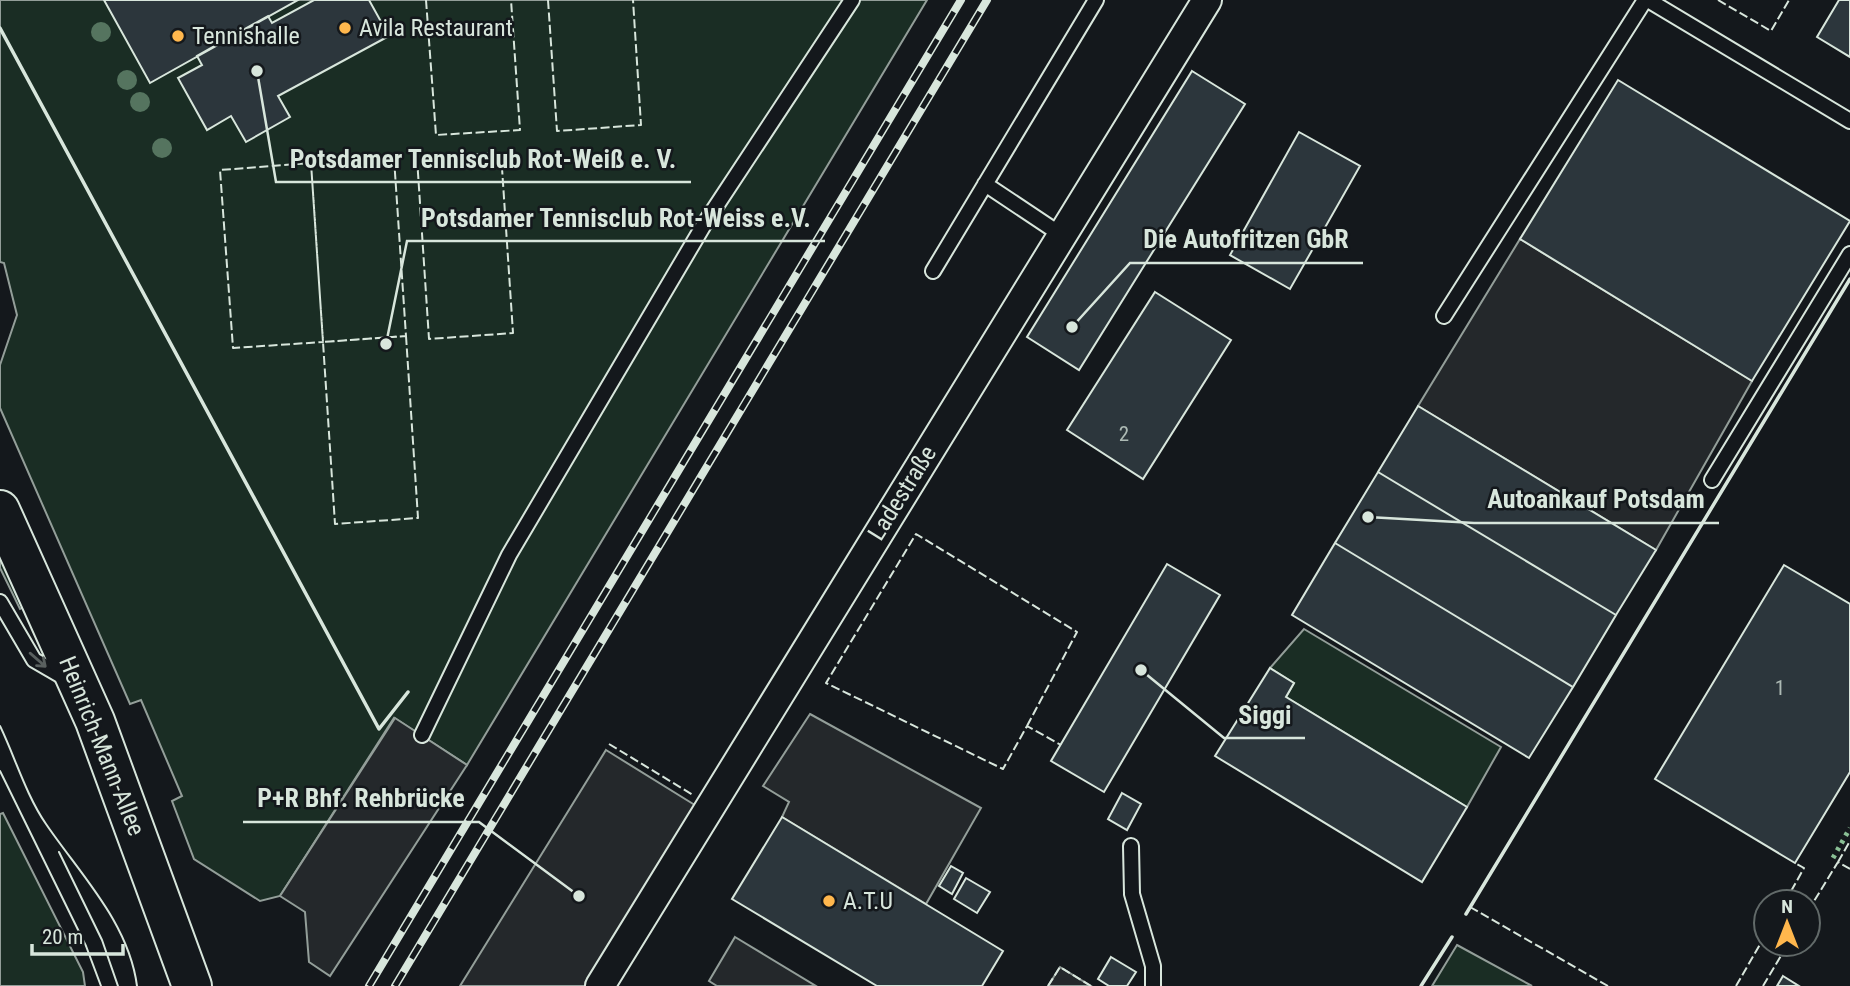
<svg xmlns="http://www.w3.org/2000/svg" width="1850" height="986" viewBox="0 0 1850 986" font-family="'Roboto Condensed',sans-serif">
  <style>
    .green { fill: #1a2d24; stroke: #939e99; stroke-width: 2 }
    .parking { fill: #24282b; stroke: #939e99; stroke-width: 2 }
    .building { fill: #2c363c; stroke: #d8e6dc; stroke-width: 2 }
    .lines { fill: none; stroke-linecap: round; stroke-linejoin: round }
    .lane-casing { stroke: #d8e6dc; stroke-width: 18 }
    .street-casing { stroke: #d8e6dc; stroke-width: 32 }
    .secondary-casing { stroke: #d8e6dc; stroke-width: 42 }
    .lane { stroke: #14181c; stroke-width: 14 }
    .street { stroke: #14181c; stroke-width: 28 }
    .secondary { stroke: #14181c; stroke-width: 38 }
    .tram { stroke: #d8e6dc; stroke-width: 2 }
    .rail-casing { stroke: #d8e6dc; stroke-width: 8 }
    .rail { stroke: #14181c; stroke-width: 5; stroke-dasharray: 16; stroke-linecap: butt }
    .hedge { stroke: #8ac095; stroke-width: 5; stroke-dasharray: 3.5 5; stroke-linecap: butt }
    .fence { stroke: #d8e6dc; stroke-width: 2; stroke-dasharray: 9 3.5; stroke-linecap: butt }
    .wall { stroke: #d8e6dc; stroke-width: 3.5 }
    .tree { fill: #55745f }
    .oneway { stroke: #59605f }
    .poi-dot { fill: #ffb74d; stroke: #14181c; stroke-width: 2.5 }
    .labels { text-anchor: middle; dominant-baseline: central; stroke-width: 5; stroke-linejoin: round; paint-order: stroke }
    .number-label { font-size: 21px; fill: #adbab4 }
    .poi-label { font-size: 24px; fill: #d8e6dc; stroke: #14181c; text-anchor: start }
    .street-label { font-size: 24px; fill: #d8e6dc; stroke: #14181c }
    .leader { fill: none; stroke: #d8e6dc; stroke-width: 2.5 }
    .callout-dot { fill: #d8e6dc; stroke: #14181c; stroke-width: 2.5 }
    .callout-label { font-size: 26px; text-anchor: middle; font-weight: bold; fill: #d8e6dc; stroke: #14181c; stroke-width: 5; stroke-linejoin: round; paint-order: stroke }
  </style>
  <rect width="100%" height="100%" fill="#14181c"/>
  <!-- green -->
  <path class="green" d="M0 0H927L467 765 394 718 280 896 260 901 194 859 172 801 182 796 141 700 130 704 0 408V365L17 315 4 263 0 262Z
    M0 547 28 605 20 609 0 568Z
    M1304 629 1501 747 1467 807 1286 697 1294 683 1270 668Z
    M3 813 83 972 85 986H0V814Z
    M1457 945 1532 986H1432Z"/>
  <!-- parking -->
  <path class="parking" d="M1520 239 1752 381 1656 550 1418 406Z
    M810 714 981 808 926 904 782 817 789 802 763 786Z
    M395 718 467 765 330 976 309 962 305 912 280 896Z
    M606 750 698 807 587 986H460Z
    M735 937 816 986H717L709 981Z
    M1060 967 1091 986H1048Z"/>
  <!-- building -->
  <path class="building" d="M104 0H298L150 83Z
    M314 0H369L389 36 278 96 290 117 246 142 231 116 207 130 178 78 202 65 197 56 268 16 272 23Z
    M1839 0H1850V57L1817 37Z
    M1192 71 1245 104 1079 370 1027 337Z
    M1618 80 1850 221 1752 381 1520 239Z
    M1299 132 1360 166 1290 289 1230 255Z
    M1155 292 1231 340 1143 479 1067 430Z
    M1418 406 1656 550 1616 615 1378 472Z
    M1378 472 1616 615 1573 687 1335 543Z
    M1335 543 1573 687 1529 758 1292 615Z
    M1167 564 1220 595 1104 792 1051 761Z
    M1784 565 1850 604V772L1795 863 1655 779Z
    M1270 668 1294 683 1286 697 1467 807 1422 882 1215 756Z
    M1122 793 1141 804 1127 830 1108 819Z
    M782 817 1003 951 982 986H877L732 899Z
    M951 866 963 873 952 894 939 886Z
    M966 878 990 892 977 913 954 899Z
    M1111 957 1136 972 1127 986H1109L1098 979Z
    M1783 976 1799 986H1777Z"/>
  <g class="lines">
    <defs>
      <path id="lane" d="M1648 0 1850 121
        M985 184 1063 236
        M933 271 1096 0
        M1444 316 1645 0
        M1712 480 1850 254
        M0 602 34 660 65 678
        M422 735 509 555 705 223 852 0
        M1131 846 1132 894 1153 966V986"/>
      <path id="street" d="M600 986 1207 0"/>
      <path id="secondary" d="M0 510 95 721 192 986"/>
    </defs>
    <!-- lane casing -->
    <use href="#lane" class="lane-casing"/>
    <!-- street casing -->
    <use href="#street" class="street-casing"/>
    <!-- secondary casing -->
    <use href="#secondary" class="secondary-casing"/>
    <!-- lane -->
    <use href="#lane" class="lane"/>
    <!-- street -->
    <use href="#street" class="street"/>
    <!-- secondary -->
    <use href="#secondary" class="secondary"/>
    <!-- tram -->
    <path class="tram" d="M0 726C15 757 26 795 46 824 80 874 129 923 137 986
      M0 771 86 946 101 986
      M59 852 102 940 118 986"/>
    <defs>
      <path id="rail" d="M369 986 961 0
        M395 986 987 0"/>
    </defs>
    <!-- rail casing -->
    <use href="#rail" class="rail-casing"/>
    <!-- rail -->
    <use href="#rail" class="rail"/>
    <!-- hedge -->
    <path class="hedge" d="M1833 858 1850 828"/>
    <!-- fence -->
    <path class="fence" d="M426 0 436 135 520 130 511 0
      M548 0 557 131 641 125 633 0
      M1718 0 1771 31 1789 0
      M501 153 513 333 429 339 417 158Z
      M394 158 406 336 323 342 311 163Z
      M311 163 323 342 233 348 220 170Z
      M406 336 418 518 335 524 323 342Z
      M1027 726 1077 632 916 534 826 683 1003 769 1027 726 1061 745
      M609 744 693 795
      M1838 862 1850 841
      M1785 902 1804 868 1795 863
      M1470 907 1608 986
      M1808 911 1838 862 1850 869
      M1048 986 1060 967 1091 986
      M1736 986 1766 934
      M1763 986 1788 944"/>
    <!-- wall -->
    <path class="wall" d="M0 28 379 729 408 692
      M1466 914 1850 279
      M1421 986 1452 937"/>
  </g>
  <!-- trees -->
  <g class="tree">
    <circle cx="101" cy="32" r="10"/>
    <circle cx="127" cy="80" r="10"/>
    <circle cx="140" cy="102" r="10"/>
    <circle cx="162" cy="148" r="10"/>
  </g>
  <!-- one-way arrows -->
  <defs><path id="oneway-shaft" d="M-6 0H5M1.5-3L5.5 0L1.5 3" fill="none" stroke-width="1.6" stroke-linecap="round" stroke-linejoin="round" transform="scale(1.75)"/></defs>
  <use class="oneway" href="#oneway-shaft" transform="translate(38 660) rotate(41)"/>
  <!-- markers -->
  <g class="poi-dot">
    <circle cx="345" cy="28" r="7"/>
    <circle cx="178" cy="36" r="7"/>
    <circle cx="829" cy="901" r="7"/>
  </g>
  <g class="labels">
    <!-- number labels -->
    <g class="number-label">
      <text x="1124" y="434">2</text>
      <text x="1780" y="688">1</text>
    </g>
    <!-- poi labels -->
    <g class="poi-label">
      <text x="359" y="28">Avila Restaurant</text>
      <text x="192" y="36">Tennishalle</text>
      <text x="843" y="901">A.T.U</text>
    </g>
    <!-- street labels -->
    <g class="street-label">
      <text transform="translate(902 493) rotate(-58)">Ladestraße</text>
      <text transform="translate(102 746) rotate(68)">Heinrich-Mann-Allee</text>
    </g>
  </g>
  <!-- callouts -->
  <path class="leader" d="M257 71L276 182H691M386 344L407 241H825M1072 327L1130 263H1363M1368 517L1474 523H1719M1141 670L1224 738H1305M579 896L479 822H243"/>
  <g class="callout-dot">
    <circle cx="257" cy="71" r="7"/>
    <circle cx="386" cy="344" r="7"/>
    <circle cx="1072" cy="327" r="7"/>
    <circle cx="1368" cy="517" r="7"/>
    <circle cx="1141" cy="670" r="7"/>
    <circle cx="579" cy="896" r="7"/>
  </g>
  <g class="callout-label">
    <text x="483" y="168">Potsdamer Tennisclub Rot-Weiß e. V.</text>
    <text x="616" y="227">Potsdamer Tennisclub Rot-Weiss e.V.</text>
    <text x="1246" y="248">Die Autofritzen GbR</text>
    <text x="1596" y="508">Autoankauf Potsdam</text>
    <text x="1265" y="724">Siggi</text>
    <text x="361" y="807">P+R Bhf. Rehbrücke</text>
  </g>
  <!-- north arrow -->
  <g transform="translate(1787 923)"><circle r="33" fill="#14181c" stroke="#626a69" stroke-width="2"/>
  <path d="M0-5L12 26L0 18L-12 26Z" fill="#ffb74d"/>
  <text y="-10" font-size="19" font-weight="bold" text-anchor="middle" fill="#d8e6dc">N</text>
  </g>
  <!-- scale -->
  <path d="M32 944v10h91v-10" fill="none" stroke="#d8e6dc" stroke-width="3.5"/>
  <text x="42" y="944" font-size="21" fill="#d8e6dc" stroke="#14181c" stroke-width="5" paint-order="stroke">20 m</text>
</svg>
